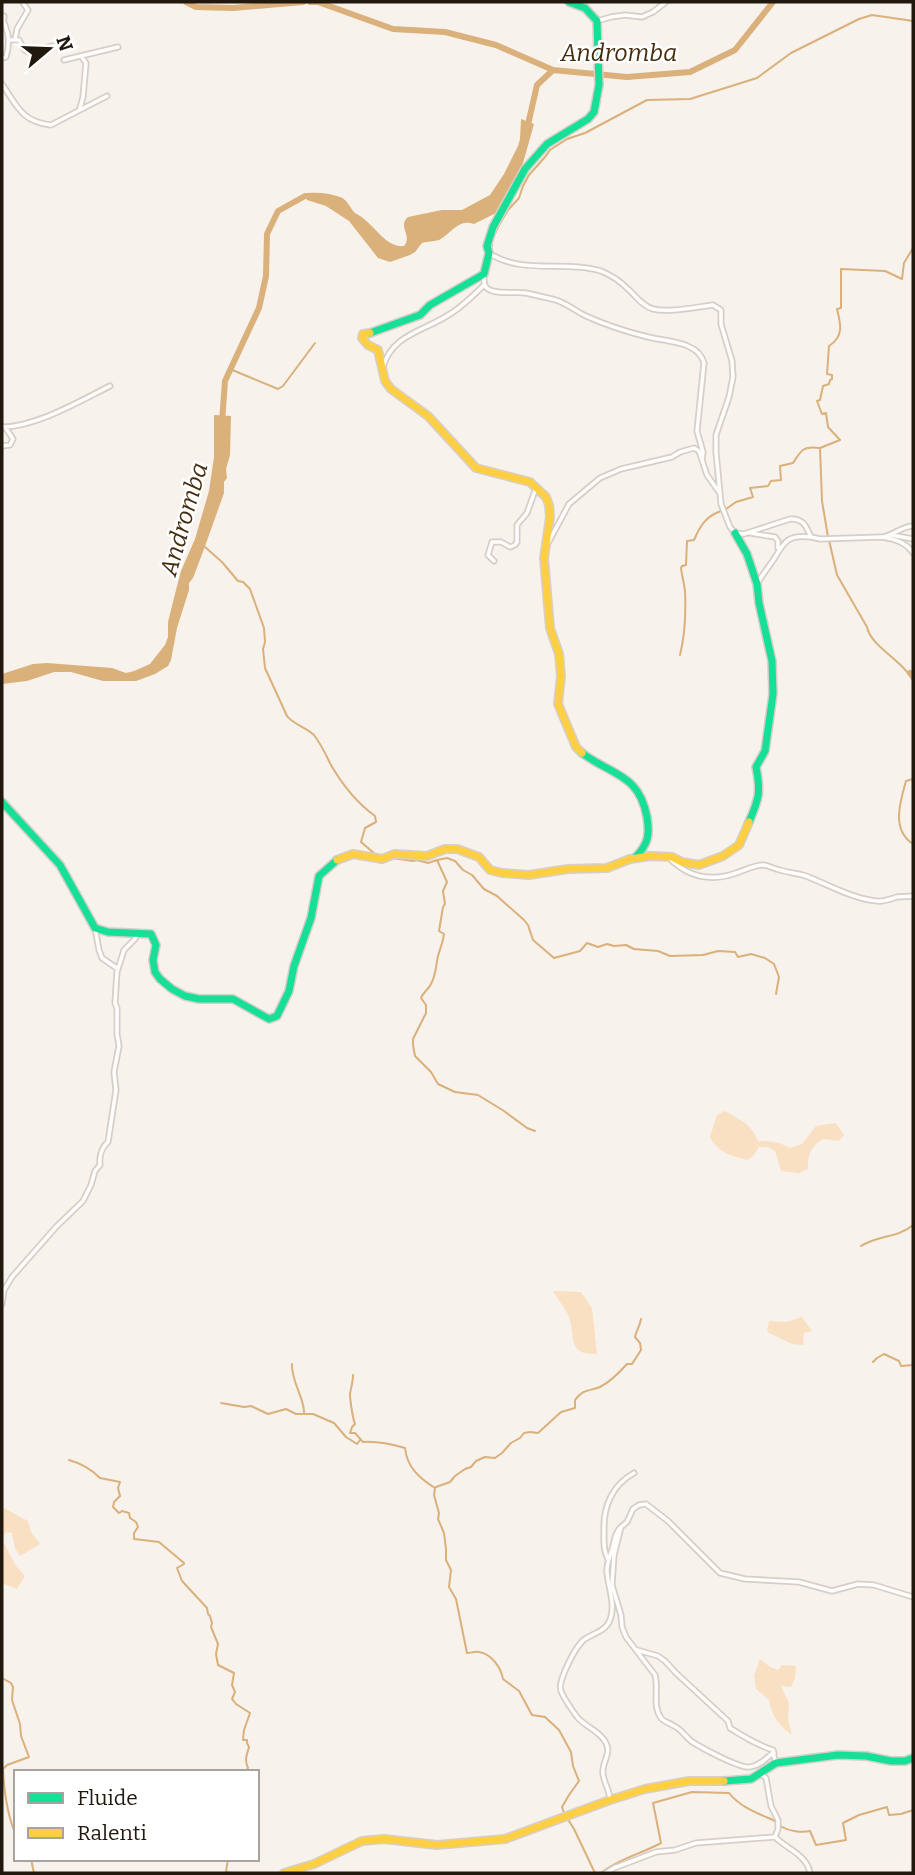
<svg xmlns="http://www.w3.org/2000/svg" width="915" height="1875" viewBox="0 0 915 1875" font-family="Bitter,serif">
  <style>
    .green { fill: #f9e0c2 }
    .water { fill: #dab07b }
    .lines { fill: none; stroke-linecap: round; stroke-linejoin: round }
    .stream { stroke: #dab07b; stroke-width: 2 }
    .river { stroke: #dab07b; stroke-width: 6 }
    .street-casing { stroke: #d6cfc7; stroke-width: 7 }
    .fast-casing { stroke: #d6cfc7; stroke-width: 10 }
    .slow-casing { stroke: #d6cfc7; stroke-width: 10 }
    .street { stroke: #fefdfc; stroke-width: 3.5 }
    .fast { stroke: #16e098; stroke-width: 7 }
    .slow { stroke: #ffcf43; stroke-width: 7 }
    .labels { text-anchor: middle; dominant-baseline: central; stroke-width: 5; stroke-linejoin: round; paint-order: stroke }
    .water-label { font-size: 24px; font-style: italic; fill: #452d0d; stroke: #fff }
  </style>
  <rect width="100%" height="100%" fill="#f7f2ec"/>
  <!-- green -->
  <path class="green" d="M725 1111C741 1120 751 1124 758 1141 769 1141 780 1142 790 1148L802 1144 816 1126 836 1123 844 1135 839 1141 823 1139C810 1147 808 1154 808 1169L799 1173 781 1171 775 1151 768 1147H759L753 1156 747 1160C731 1156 717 1152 710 1137L717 1115Z
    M553 1291 581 1292 592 1308 597 1354C565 1355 577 1336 568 1315 565 1307 558 1300 553 1291Z
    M802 1317 812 1331 804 1333 803 1345 792 1344 767 1332 769 1321 786 1322Z
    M2 1507 28 1521 31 1532 40 1544 20 1556 15 1548 12 1533 6 1532 2 1538Z
    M2 1539 16 1566 25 1576 17 1589 2 1583Z
    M760 1659 770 1667 778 1670 782 1665 796 1666 795 1678 791 1687 781 1686 789 1703 788 1720 792 1735C778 1725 772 1716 769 1700L756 1689 754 1676Z"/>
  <!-- water -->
  <path class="water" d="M521 119 534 124 523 163 516 179 503 200 498 212 474 224C458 218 451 234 439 240 433 242 427 241 422 243L415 252 410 255 390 262 378 258 349 221 326 206 307 200V193C318 192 330 193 340 197 347 199 350 208 355 213 358 215 361 216 364 219 376 228 387 248 404 246 413 235 397 227 408 217L442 210H462L490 195 504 174 518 146 520 139Z
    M214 415 231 416 230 455 226 469 227 478 224 482V493L204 549 193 578 189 583V590L177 628 171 660 168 666 155 674 136 681H103L71 672H54L27 681 2 684V674L33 664 47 663 112 668 126 673 134 671 150 664 157 655 165 645 168 637V622L175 594 181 571 195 539 209 491 214 457Z"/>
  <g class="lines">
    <!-- stream -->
    <path class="stream" d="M492 246V240L499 225 508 210 519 198 523 186 529 175 545 157 550 150 567 139 585 133 647 100 690 99 757 78 791 53 859 19 872 15 913 21
      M230 369 278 389 283 386 315 343
      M726 509 736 502 753 497 750 488 768 486 771 481 781 480 780 466 793 463C801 451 802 446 819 448
      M828 537 822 501 820 448 840 440 828 427 826 413 822 414 817 401 820 400 823 386 829 384 830 380 832 379V375L827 374 829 346C844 336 841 325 837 309L841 308V269L885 271 902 279 904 263 913 248
      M829 540 837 575 867 627C871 647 903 660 913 681
      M205 547 222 562 238 581 243 582 250 589 264 628 265 642 263 649 265 668 287 716C294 725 306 727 314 735 321 744 326 755 331 765 342 784 357 803 375 816L376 822 365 828 361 842 375 854 386 856
      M680 655C685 635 686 612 685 591 684 583 682 576 681 568L682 566 686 565 687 541 694 540C700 526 706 516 721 511
      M913 779 906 781C900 802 891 830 913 844
      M392 858 413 861 417 860 428 863 437 860 447 882 443 891 445 904 443 907 439 931 444 934C443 942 440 949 438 956 436 965 436 975 431 984 428 990 424 991 421 998L426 1005V1013L413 1039V1045L415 1056 431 1072 438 1084 455 1092 478 1095 504 1111 527 1128 535 1131
      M437 860 447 858 455 861 463 870 472 875 484 889 497 896 524 920 528 925 533 940 554 958 580 951 587 943 598 947 607 944 614 946 626 945 634 949 658 951 670 956 703 955 718 951 735 952 738 957 751 954 765 958 774 964 779 977 776 994
      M861 1246C878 1235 898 1238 913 1225
      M873 1362 877 1358 884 1354 899 1361 901 1366 913 1365
      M292 1364C291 1381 304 1397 304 1412
      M353 1375C353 1382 351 1388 350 1394 350 1401 353 1419 355 1424L352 1427 350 1433H355L363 1442C378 1441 391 1444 405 1448 407 1467 419 1478 435 1488L434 1495 439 1513 438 1519 444 1533 446 1549V1560L451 1570 449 1587 456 1599 467 1653C471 1653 475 1651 479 1652 492 1654 501 1668 503 1679L519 1691 532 1715 545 1717 559 1730 571 1752 573 1766 579 1781 569 1795 562 1807 564 1813 574 1829 595 1873
      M221 1403 244 1407 251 1406 268 1414 286 1409 296 1414H313L334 1423 346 1437 357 1444 360 1440
      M69 1460C80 1463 92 1470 100 1478L120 1482 118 1488 120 1496 114 1502 113 1507 119 1513 122 1511 129 1513 130 1518 136 1522 138 1527 134 1533V1539L159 1542 184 1563V1564L177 1568 182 1581 207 1608 208 1614 210 1616 212 1623 211 1627 218 1644 216 1654 218 1665 234 1673 232 1685 235 1692 232 1699 236 1704 250 1713 244 1730 243 1740H247V1743L249 1747C247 1755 244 1759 248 1768L246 1772
      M436 1487 450 1482 455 1476 465 1469 471 1467 476 1461 485 1457 495 1458 502 1453 511 1443 520 1438 524 1433 530 1432 538 1433 561 1412 575 1408V1400C584 1388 588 1392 600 1387 610 1382 619 1373 627 1364H632L641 1350 640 1343 635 1337C636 1331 640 1326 641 1319
      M2 1678 11 1683 13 1687 12 1700 20 1724 21 1736 29 1757 7 1765 3 1769C4 1790 7 1815 16 1835
      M31 1859 34 1873
      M228 1859 226 1872 231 1873
      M601 1873C618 1859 641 1854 661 1843L653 1803 692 1792 729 1793C740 1807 757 1813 773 1820 776 1821 778 1825 782 1827 789 1831 801 1833 810 1831L816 1845 846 1840 843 1823 859 1815 887 1807 889 1815 901 1814 913 1810"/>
    <!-- river -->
    <path class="river" d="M186 2 196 7 233 8 303 2
      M310 2H318L393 29 445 32 496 45 553 70
      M527 129 537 85 553 70 627 77 690 72 735 50 773 2
      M222 422 225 381 259 308 266 276 267 234 278 211 305 196 315 197
      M910 673 913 676"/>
    <defs>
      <path id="street" d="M597 21 611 17 625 15 642 17 653 12 666 2
        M15 39 17 29 28 10 23 3
        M9 40H19C21 43 22 47 25 50 31 56 45 46 53 46
        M2 58 6 57C9 47 10 38 6 28 3 18 3 27 4 16
        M64 60 118 47
        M2 84C17 106 22 122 51 125L107 96
        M80 108 83 97 86 63 81 56
        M489 253C522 275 564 260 601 271 611 275 620 281 628 289 636 296 642 306 653 309 669 313 696 307 713 305L721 310V324L732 361 733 377 729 397 716 435V452L721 504 730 527 735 533 744 534 790 519C803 518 806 526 811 537L820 539 882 537C894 539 906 542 913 553
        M484 275C484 280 483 286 488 289 498 295 515 291 526 293 534 295 544 297 552 299 564 301 575 311 586 316 606 325 627 332 648 337 667 342 698 341 704 363L697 431 703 452 702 459
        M383 367C392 334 425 331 450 314 463 306 473 296 484 285
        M2 427C36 427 80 401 110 386
        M2 446 10 445 13 439 5 427
        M750 533 775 537 778 541V548
        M891 535 913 539
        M883 537C896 534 900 527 913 526
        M546 547 569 504 600 478 621 469 672 457 680 452 694 448 699 451 707 475 719 492
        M494 561 488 555 492 542H501L510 547 515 545 517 542V525L527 513 536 488
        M757 584C762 575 768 568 774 559 784 542 788 534 811 537
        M669 858C689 878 713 882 739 872 747 869 755 865 764 865 770 866 774 869 780 870 789 873 798 873 806 876 829 885 853 899 877 901 884 902 890 899 897 897 902 896 908 897 913 896
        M95 928 99 950 102 958 118 969
        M2 1304 4 1290 12 1277 56 1227 83 1201 91 1185 95 1171 100 1165C99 1156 102 1147 108 1142L116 1090 114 1072 119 1046 117 1034V1008L115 1003 117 972 124 950 135 939 137 934
        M608 1559C603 1550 604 1541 604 1531 603 1507 612 1485 634 1473
        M637 1650 658 1656 665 1661 676 1673 728 1721 730 1728C744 1737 757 1745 773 1750L774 1753
        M776 1763 773 1753C766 1758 760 1766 750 1767 740 1769 700 1747 691 1741 685 1736 681 1729 674 1726 670 1723 664 1722 661 1718 652 1706 659 1688 655 1675L626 1637 622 1627 621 1615 612 1585 614 1555 621 1527 627 1522 633 1509 639 1505 646 1504 668 1521 720 1573 745 1579 799 1582 832 1591 858 1584 874 1585 913 1597
        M761 1774 766 1778 771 1806 778 1820V1829L775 1837
        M610 1800C610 1789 601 1779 603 1769 604 1760 611 1752 606 1743 601 1732 586 1727 578 1718 574 1713 563 1697 561 1691 557 1682 576 1645 585 1639 594 1633 606 1631 610 1620 616 1605 608 1587 607 1572 606 1563 611 1555 613 1546 615 1538 615 1533 621 1527
        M775 1837C787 1849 807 1855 810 1873
        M606 1873 614 1868 656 1852 675 1850 696 1843 775 1837"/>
      <path id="fast" d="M370 333 420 315 430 305 484 274 489 253 487 246 493 227 525 169 547 144 588 119 594 112 599 85 597 21 585 8 569 2
        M735 533 747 554 757 584 759 603 772 661 773 694 765 751 756 767C761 792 759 799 749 822
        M582 753C613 776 639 774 647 817 650 836 648 844 635 858
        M2 802 60 865 95 928 108 932 151 934 156 945 153 960 155 972 160 979 172 989 185 996 199 999H233L269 1019 277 1016 289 991 294 966 311 918 319 876 337 860
        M724 1781 751 1779 776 1763 838 1755 866 1756 891 1761H905L913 1758"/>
      <path id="slow" d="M370 333 363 334 362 338 368 345 378 350 385 381 391 389 428 416 476 468 530 482 546 497 549 505 550 517 544 558 550 628 559 654 561 676 558 704 576 747 582 753
        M337 860 353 854 382 859 395 854 427 856 445 849H457L479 857 490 870 502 873 529 875 568 869 607 868 630 859 650 856 672 857 682 862 699 865 723 856 739 845 749 822
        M284 1873 314 1864 362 1841 384 1839 437 1845 505 1839 610 1800 645 1789 689 1781H724"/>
    </defs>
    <!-- street casing -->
    <use href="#street" class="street-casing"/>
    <!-- fast casing -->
    <use href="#fast" class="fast-casing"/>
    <!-- slow casing -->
    <use href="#slow" class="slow-casing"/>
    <!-- street -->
    <use href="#street" class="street"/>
    <!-- fast -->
    <use href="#fast" class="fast"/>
    <!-- slow -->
    <use href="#slow" class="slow"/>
  </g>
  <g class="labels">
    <!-- water labels -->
    <g class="water-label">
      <text x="619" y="53">Andromba</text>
      <text transform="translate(184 519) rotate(-74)">Andromba</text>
    </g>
  </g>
  <!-- border -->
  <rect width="915" height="1875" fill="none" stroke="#22190e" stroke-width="7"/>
  <!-- legend -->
  <rect x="14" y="1770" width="245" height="91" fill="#ffffff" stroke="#a7a39f" stroke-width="2"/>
  <rect x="28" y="1793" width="35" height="10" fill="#16e098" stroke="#a7a39f" stroke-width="2"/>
  <text x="77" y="1805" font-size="21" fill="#22190e">Fluide</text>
  <rect x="28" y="1828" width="35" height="10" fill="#ffcf43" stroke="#a7a39f" stroke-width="2"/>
  <text x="77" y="1840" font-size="21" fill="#22190e">Ralenti</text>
  <!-- north arrow -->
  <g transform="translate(49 49) rotate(71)" stroke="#ffffff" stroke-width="5" paint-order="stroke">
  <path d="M0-5L12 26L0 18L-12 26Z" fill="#22190e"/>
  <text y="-10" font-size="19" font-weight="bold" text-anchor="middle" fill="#22190e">N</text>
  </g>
</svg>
